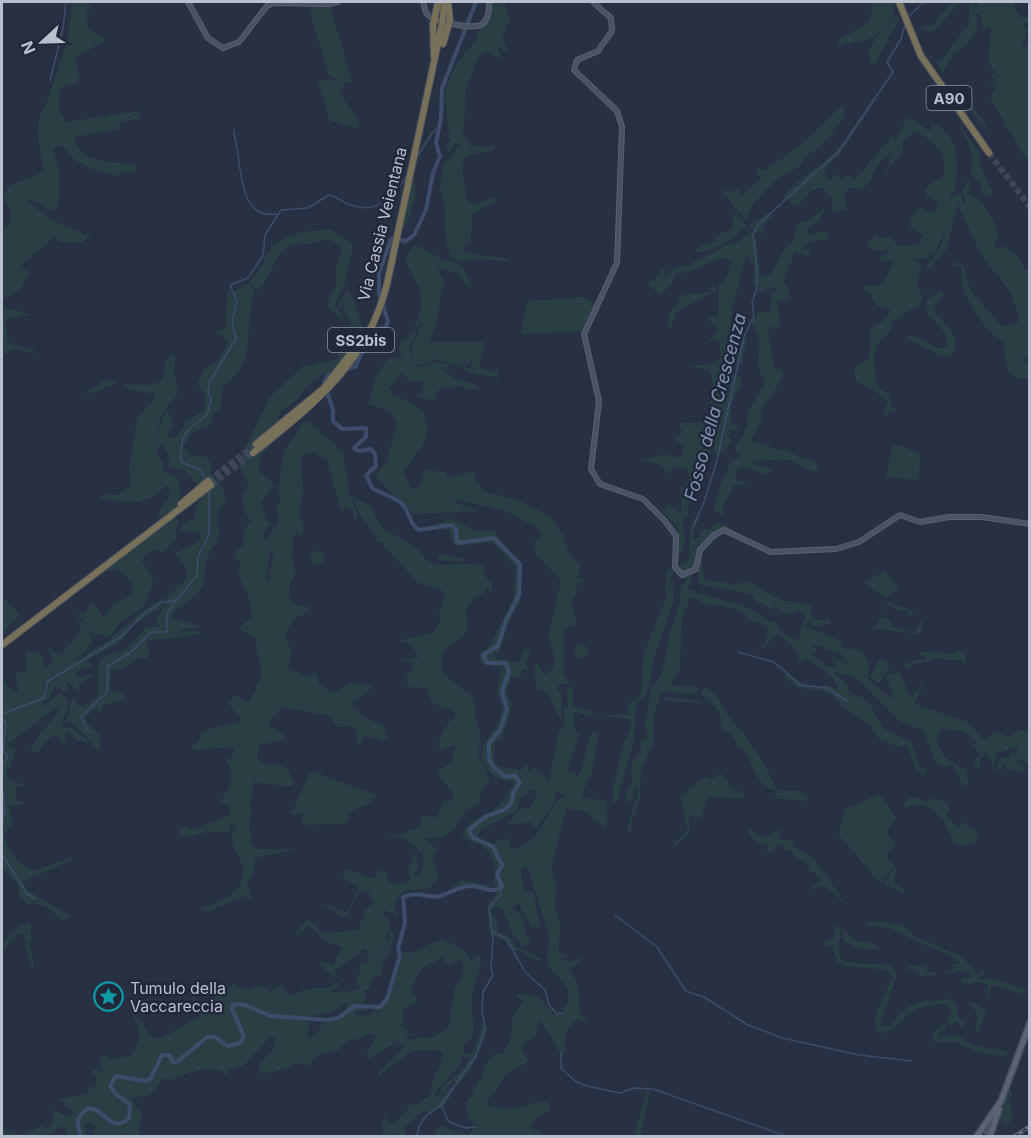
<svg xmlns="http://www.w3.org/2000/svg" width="1031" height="1138" viewBox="0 0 1031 1138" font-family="Inter,sans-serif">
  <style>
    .green { fill: #2a3f44; fill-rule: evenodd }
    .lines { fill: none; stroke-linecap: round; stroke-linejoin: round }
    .stream { stroke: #3e4c6c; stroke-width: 1.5 }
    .river { stroke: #3e4c6c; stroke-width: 4 }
    .highway-tunnel { stroke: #3e4658; stroke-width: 6; stroke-dasharray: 6 3; stroke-linecap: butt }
    .secondary-casing { stroke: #5b6170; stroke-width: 6 }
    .primary-casing { stroke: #464c5c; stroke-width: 8 }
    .highway-casing { stroke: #474e5d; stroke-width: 8 }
    .secondary { stroke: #4a5266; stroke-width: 4 }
    .primary { stroke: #5a6273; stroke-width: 5 }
    .highway { stroke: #797059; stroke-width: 6 }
    .rail-casing { stroke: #5e677a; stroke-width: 4 }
    .rail { stroke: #212839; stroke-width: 1.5; stroke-dasharray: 4.5; stroke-linecap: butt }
    .highway-bridge-casing { stroke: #474e5d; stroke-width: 8; stroke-linecap: butt }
    .highway-bridge { stroke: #797059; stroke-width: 6 }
    .labels { text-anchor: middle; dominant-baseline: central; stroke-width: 5; stroke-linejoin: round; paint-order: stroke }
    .shield { fill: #212839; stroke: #8c92a1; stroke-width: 1.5 }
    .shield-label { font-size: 15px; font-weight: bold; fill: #babfcd }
    .street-label { font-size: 16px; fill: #babfcd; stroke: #212839 }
    .poi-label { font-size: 16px; fill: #babfcd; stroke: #212839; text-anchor: start }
    .water-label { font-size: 18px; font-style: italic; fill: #8192b3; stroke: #212839 }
  </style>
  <rect width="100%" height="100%" fill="#283143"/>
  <!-- green -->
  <path class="green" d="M72 2C79 1 88 0 91 8L86 13 89 29 107 40 75 58 80 78 77 83 67 85 60 91 59 111 66 122 139 111 141 118 119 122 120 129 74 137C81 167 114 159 137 166L134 173 123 172 117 176C94 170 76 167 63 145L53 148 60 176 58 207 52 211 32 200 27 202 56 222 90 236 82 243 59 242 56 235 20 267 29 272 20 290 2 299V229L8 226 12 213 3 198 8 187 44 171C40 149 32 123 46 104L68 39Z
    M490 2H505L507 14 511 17 502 38 508 51 505 53 500 47H498L502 59 487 52 480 55 466 87 464 128 462 133 470 145 490 147 493 144 496 148C479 159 456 145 464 181 466 190 463 194 470 203L476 204 496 197 498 200 473 214 470 241 462 249C471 258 501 254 515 262L474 259 461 262 451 257 446 240 445 206 440 189 444 164 461 145 456 144 449 152 446 149 447 143 450 141 445 98 448 83 455 66 476 40 480 27 485 23Z
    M873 2H893V17L876 35 867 40 838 45V41L870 21Z
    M952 2H960L936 29 930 32 920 28 933 25Z
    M970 2 978 8 977 2H1016L1013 4 1021 18 1029 16V22L1024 23 1025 29 1029 28 1021 48 1029 45V159C1016 152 1017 135 1004 125V121L990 98 996 87 989 86 994 82 993 74 995 73 998 77 996 69 993 71C986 60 992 48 989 35L993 32 987 25 985 31 980 12 976 14C982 43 961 43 950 59 947 63 946 68 943 73L936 63C943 60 959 37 964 30L959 26 965 28 969 25Z
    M329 4 353 84 344 82 345 89 340 90V93L357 119 359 129 330 121 317 80 341 81 329 76 308 5Z
    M898 15 899 19 876 63 870 65C863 49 886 22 898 15Z
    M874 96 877 99 843 150 827 166 824 175 831 181 835 173 841 180 847 175 855 179 892 137 896 138 893 152 880 161 868 184 861 190 851 187 844 193 847 209 833 213 832 199 822 187 810 191 798 206 791 204 790 199 783 202C783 189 815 169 826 161 846 145 860 117 874 96Z
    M961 99C972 105 986 120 988 132Z
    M839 106 843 107 845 117 832 129 834 132 818 149 806 155 800 166 775 181 754 203 746 221 719 188 732 192 738 188 743 197C746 187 758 185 760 176L756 172 758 167 767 171 769 166C781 163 835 117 839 106Z
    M908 117 931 131 933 129 929 122C959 131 959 162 955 189L950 194V198L960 193 963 203H966L962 190 970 177 969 193C983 202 997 222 999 238L995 240 996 249 1005 246 1019 258 1025 270 1029 268V359L1023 357 1022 361 1024 363 1029 362V378C1003 383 1007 359 1004 345 1002 337 995 338 991 333 982 323 965 297 962 285 961 279 963 273 961 267L956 265 950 269 955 262 963 264 970 289 1001 326 1016 324 1020 319 1010 291 981 255 958 204 946 250 928 271 926 267 942 244 946 229 935 252 924 259 914 258 921 269 916 283 923 297 921 305 906 312 901 319 893 320C889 338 888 332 879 342 872 349 876 379 878 387L889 394 891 405 897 411 895 413 889 411 887 415H882L888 401 869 387 856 381 854 370 859 364 870 358V329L882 322 891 309 877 306 871 295 863 289 866 285H881L895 260 880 261V258L890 253 886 249C879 252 871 251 867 244L876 235 878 239 888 236 899 246 921 244 922 234 911 228 909 220 919 207 928 212 936 211 939 202 927 196 925 189 934 180H941C953 158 933 139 914 131L903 142 902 153 881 176 888 166 899 132Z
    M961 126 979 152 981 167 992 192 990 197 983 195 979 181 971 175C974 156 970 144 960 128Z
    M413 176C419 189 412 221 401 231Z
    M823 208 826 210 820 217V221L811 225 806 232 812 235 817 232H828L830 238C818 242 812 238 802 248L810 250 808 257 795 251 784 281 789 291 790 299 786 302 777 300 780 327H770L768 330 774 367 782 371 783 377 761 411V422L751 440 777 450 788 449 790 452 816 463 818 472 808 470 790 460 753 461 755 465 771 468V471L762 474 744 467 739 468 735 477 736 481H748L740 486 735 484 723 505 724 517 714 509C713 501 728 466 733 459L742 457 735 448 748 425 747 413 765 384 758 367 759 336 750 320 758 317 757 311 770 313 772 292 781 290 769 287 760 293 758 285H753L754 266 746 254 732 310 730 331 734 353 729 370 740 377 742 383 731 405 730 422 740 426 738 429 730 430 728 435 732 442 720 455 714 452 715 444H712L709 456 690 492 688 513 682 522 685 542 675 566 678 527 662 512 669 504 679 512 682 511 681 487 688 483 690 478 686 468 673 467 666 475 662 466 643 460 666 454 675 458 682 455 684 446 674 439 683 432 679 426 680 423 711 422 710 401 714 387 709 370 686 366 709 365 721 358 720 343 715 339 708 341 717 332V327L709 320 711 316 718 318 719 287 728 274 732 259C710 255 697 275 676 273L671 285 660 295 645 281 648 283 659 276 662 269 665 270 664 280C671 264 684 268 696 261 704 257 709 253 718 251L721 247 740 241 751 232 756 237 760 274 765 277 769 276 786 247 793 241 797 225 804 220 807 222Z
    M735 212 748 228H743C735 239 710 254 696 252L700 246 716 241V236L732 229Z
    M770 212 773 215 762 228 765 234 754 231 747 223 752 224Z
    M331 229 353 244 346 281 335 305 344 317 342 320 329 307 328 301 336 285V267L342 249C333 237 325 239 313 243 307 245 301 242 295 244 275 248 272 279 258 290L249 282C259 274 261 266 267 255 279 232 309 231 331 229Z
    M413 246 421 247 444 261 452 260 463 267 472 287 467 286 457 273 437 268 445 283 441 290 437 323 428 342H485L479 366 489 372 498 369 499 377 477 375 461 368 463 364 467 369 472 367V359L468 366 465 363 459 366 438 359 417 366 411 349 423 321 412 331C430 296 421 293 405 260Z
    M711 282 717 291 686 306 676 313 669 331C668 319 668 310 679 303V297C689 292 700 294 712 292Z
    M247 283 255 292C242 328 260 361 222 387L220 411 212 414V424L191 433 184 447 191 455 207 457 211 464 210 473C219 482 226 491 226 504 208 514 223 526 217 540 214 548 208 554 206 561 202 571 208 583 199 592 190 600 180 606 171 615L172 620 185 621 202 628H187L172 634 187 631 205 632 191 636 145 641 150 655 146 659 141 657 122 669 111 671 110 690 123 694 126 700 102 705V713L95 709 85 718 100 736V751L93 748 91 742 72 722 66 723 73 696 78 706 84 707 98 695V665L102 658 127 649 146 627H160L156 622 167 597 187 579 186 568 175 553 198 542 202 534 188 531 178 533 186 522 194 519 196 506 203 494 185 470 168 467 170 460 161 442 156 451 163 463 162 470 177 477 181 494 175 516 179 522 175 532 177 538 164 552 152 550 141 560 152 576 153 583 145 602 141 609 120 622 112 634 107 637 96 633 94 636 90 628 92 643 75 662 109 640 144 610 163 598 161 608 135 624 119 643 88 660 92 667 90 669 82 668 75 674 76 678 91 674 92 676 79 684V694L68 681 66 683 70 689 62 693 59 686 55 687 48 699 40 704 44 706 59 693C73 700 69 710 62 720L63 728 71 727 90 743 77 740 66 731 64 735 68 746 62 743 58 736C48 735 44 745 39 753L30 750C38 734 51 724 60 708L58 706 8 744 16 750 10 767 6 770 7 777 14 783 29 784 16 787V800L27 804 9 806 13 825 5 832C4 849 18 863 33 871L70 858 75 859 23 881 27 890 69 915 63 921C51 910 42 901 27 904L19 897 18 885 2 867V679L15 694 19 693 15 674 26 671V652L40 653 46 670 54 660 46 646 58 655 61 654 81 631 77 619 90 626 76 613 85 614 92 602 103 617 115 603 132 595V583C113 561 118 571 100 573L166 520 162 517 157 518 165 502 171 496 167 485C144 507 129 504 100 498L104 494 118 495 131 485 129 470 137 418 156 397 154 394 130 390 121 384 150 385 162 381C167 369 160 361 175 353L174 374 179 392C168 407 152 420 160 441L158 429 167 411 174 421 172 429H169L168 439 177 436 187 420 201 412 205 407 204 393 197 384 204 369 219 360 229 340 216 333 227 327C224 315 229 304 227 292L235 291Z
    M347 290 355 302 362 326C358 332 343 364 340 367 333 372 322 374 315 379 303 390 297 404 281 411L278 418 281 433 261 456 259 471 275 485 261 502 266 520 272 523 262 535 265 541 279 522 276 506 281 500 278 492 284 452 302 423 310 422 343 453 349 494 358 515 354 521 353 511 344 507 342 513 327 461 314 452 304 455 301 460 303 492 299 513 305 529 301 536 293 534 292 557 296 574 290 584 289 599 293 604 309 607 310 612 294 618 285 635 291 651 289 668 306 677 316 673 319 684 333 693 352 683 373 685C368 695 356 696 352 705L367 719 383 725 388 739 384 741 365 736 359 747 355 729 350 726 336 727 332 719 327 715 280 707 277 714 268 722 271 727 285 735V740L259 745 257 759 269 766 278 764 287 768 295 784 292 787 253 782C253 798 244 841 256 849H297L255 858 254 871 247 883 253 900 244 896 206 912 200 909C221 900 247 894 243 865L239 863 242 860 234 849 231 834 237 825H230L229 832H208L183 838 178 831 185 825 189 829H195L229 815 230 805 220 802 231 785V770L225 760 232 758 235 747 195 750 190 747 197 743 202 731 239 722 240 718 228 703 234 695 249 703 263 673 257 653 256 639 240 629 242 624 252 618 249 597 238 574 241 564 233 555 244 544 243 531 251 521 245 512 242 495 249 487 240 466 243 452 269 398 302 367 338 359V339L351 329V323L343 310 347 301 339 308 338 305ZM270 550 274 552 268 582 266 581Z
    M939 291 944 293 933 309C943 323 966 338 950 357 934 358 923 341 907 341L906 337 913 335 937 348 946 347 948 343 942 329 926 311 927 300Z
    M583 297 595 304 581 332 521 334 527 301Z
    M2 306 31 315 5 319 8 342 36 352V354L15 349 2 355Z
    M417 330 409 347 417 368 437 362 449 364 450 370 440 368 453 378 475 384 478 389 467 390 460 385 451 388 446 386 437 391 435 401 414 395 421 394 425 381 411 382 402 373 394 384 389 386 393 396C419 401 438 421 421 448 416 456 409 463 403 471L412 490 420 486 425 470 445 472 448 478 476 471 474 479 484 492 515 499 550 516 564 537 568 552 581 566 576 578 586 580 577 585 576 593 571 601 577 624 564 628V676L571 683 559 684 557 689 562 697 561 721 547 692 537 689 534 670 537 662 544 675 554 668 555 657 548 637 561 581 532 549 536 546 534 542 542 537 538 528 506 511 458 500 453 502 480 511 413 514 375 476 387 461 397 424 390 411 369 404 376 376 387 360 403 358 399 352 401 341Z
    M742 333H745L747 342 741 365 738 366 734 362Z
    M103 380 119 382 92 393H83L98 385Z
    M893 443 921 454 918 480 886 477Z
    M352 497 370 505 378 522 386 530 418 549 427 561 438 565 482 564 487 580H492V593L487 587 484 593C464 601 466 613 467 632L446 649 442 657V673L474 698 475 716 480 732 479 758 490 779 481 791 479 804 465 811 464 814 469 822 462 816 452 831 442 838H426V841L437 849 432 859 439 877C432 893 416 888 403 891L394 905 397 913 395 919 394 913 387 912 385 909 382 913 390 922 388 934 383 936 387 939 389 937 386 948 367 960 368 951 364 948C361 951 338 970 335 970L337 979 324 970 318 961 333 965 342 947 327 942 309 926 297 936 294 934 307 920 313 922 322 933 358 930 366 909 373 903 369 895 371 892 360 891 346 918 316 901 347 913 359 887 342 877 344 872 348 869 369 878 376 876 380 869 386 873 389 882 402 884 411 880 408 870 416 851 418 870 414 873 417 877 424 866 423 854 403 837 384 834C389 833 393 835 399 835 401 834 419 827 422 825L421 815 436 818 443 804 441 802H448L455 796 438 774 439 770 453 761 452 755 456 747 453 745 440 751C435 737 448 724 456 714L448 708 446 710 432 702 426 688 407 687 408 678 405 676 414 667 410 662 401 660 419 658 410 643 397 641 434 632 440 621 439 612 445 595 442 590 417 582 381 542 375 541 377 537 362 518Z
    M697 512 700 515 693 532 694 540 700 536V531L710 529 717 522 726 525 739 536 731 531 721 532C719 541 702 547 701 559 701 566 704 573 704 580L732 584 749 582 784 601 813 604 810 608 813 620 830 619 831 623 813 627 810 620 804 625 841 641 843 648 861 650 869 664 868 679 891 698H894L886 676 899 671 912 699 915 691 924 685 915 702 918 705 967 722 985 741 996 731 1007 737 1021 730 1029 731V765L1018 759 1016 765 1018 763 1025 766 1023 772 1006 768 1007 764 1004 763 1001 771 996 770 1000 756 1009 759 1011 752 1018 754 1017 747 996 753 994 772 991 761 985 753 980 758V770L978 769 972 763 976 760H971L979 758 980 752 972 747 971 744 976 745V742L963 731 941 729 936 740 943 755 962 769 966 767 969 784 966 787 963 786 953 764 945 768 935 762 924 731 898 720 854 676 841 675 836 671 834 673 843 680 852 694 868 700 883 728 911 742 921 769 927 768 923 776 917 770 906 745 898 747 879 739 870 725 843 707 834 696 820 690 798 688 786 678V672L805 686H817L819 689 825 685 839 689C835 677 817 665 806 659L799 664V653L778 633H776L763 650 768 629 766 626 749 620 741 611 721 605 710 606 690 597 682 619 680 668 671 683 674 686 698 687V691L690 695 662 691 660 694 653 720 654 742 641 769 640 798 632 819 631 832 629 833C624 818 643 799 636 785L633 799 625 804 626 794 632 782 631 763 641 751 640 741 647 738 645 723 651 694 650 689C666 676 665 656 669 637 672 625 678 614 680 601 681 591 678 587 687 580L675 572H678V567L689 559 690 531ZM698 566 699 583 702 585 752 594 755 601 773 610V605L786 615 800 609 806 616 801 625 799 639H793L778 629 777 623C763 620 751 608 738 604 721 599 703 595 687 589L694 572H691ZM813 644 844 655 843 660 852 668 832 656 833 663 839 667H828L811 653 818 649 812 646Z
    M451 519 476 531H496L497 536 523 567 520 604 512 615 499 651 492 657 518 663 525 648 530 652 525 664 530 669H522L520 679 512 676 506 693 512 704 510 715 502 738 494 743V758L498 767 522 770 528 764V772L535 768 549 782 558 734 564 725V707H568L567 690 572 685 573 706 594 712 592 716 574 712V730L580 733 567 770 570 773 577 771 575 776H578C587 762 585 745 592 732L598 733 592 773 583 791V798L609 801 605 808 608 816 605 827 595 821 587 812 566 809 551 868 557 885 554 904 561 926 558 951 568 956 557 959 570 962 583 956 580 963 568 969C580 981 580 998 580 1014L588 1020 583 1022 576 1019C568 1030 562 1035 565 1050L562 1056 540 1020 536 1036 523 1044 522 1051 529 1061 506 1075 486 1103C499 1112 519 1108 534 1103 540 1101 542 1104 548 1101L550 1106 549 1111 537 1117 530 1126 545 1136H433L437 1129 442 1126 467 1135 474 1129V1125L467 1116V1102L474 1093 472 1088 478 1085 477 1081 482 1078 483 1067 495 1054H502L510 1042 513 1015 524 1002 516 997 518 993 538 996 553 1014 558 1015C564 1011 564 1008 567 1002 575 985 554 977 547 964L549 935 529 870 525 866 521 870 523 890 534 893 540 926 531 928 519 904 512 906 524 919 526 935 530 938 531 941 523 947 513 934 503 910 495 905 491 910 487 907 491 899 495 905 494 898 498 886 493 885C498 866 494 857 480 843L484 839 493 844 504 838 509 840 511 849C534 850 547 816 557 800L566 797 556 791 555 801 536 828 534 829 532 822 506 825 522 807 527 809 532 805 538 791 530 790 519 799 518 810 478 832V845L463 837C465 819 486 816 497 807 504 801 509 791 514 783L513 781C504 781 494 778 488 770 468 745 505 729 502 705 502 701 498 696 496 692L502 668 481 663 479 655 488 648 514 598 515 566 492 542 458 546 453 543 449 530 427 529V527Z
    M310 558a7 7 0 1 1 14 0a7 7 0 1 1-14 0Z
    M440 554 466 559 462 562 437 560Z
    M670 569 674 571 668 590 673 581 674 601 654 657 647 694 636 705 635 737 617 801 609 806 614 797 611 768 614 786 622 748 632 726 629 719 599 715H630L627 705 641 695 644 653 668 593H665L667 571Z
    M884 571 899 587 887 598 870 588 865 582Z
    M5 599 20 614 2 635V602Z
    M888 602 911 610 915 615 910 616 907 611 897 610 887 605 881 618H888L893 627 915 633 924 616 921 634 865 628H875Z
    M574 651a7 7 0 1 1 14 0a7 7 0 1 1-14 0Z
    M959 649 966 655 965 666 961 661 933 658 930 662 916 663 907 669 902 663 904 661 908 664 918 659 924 661 926 656 918 655 922 651 952 654Z
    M879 659 890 664 880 683 870 678Z
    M705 687C723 697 719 706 731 719 750 741 767 764 777 791H799L808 797 807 801 774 798 777 791C755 785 754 767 744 750L737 746 730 732 722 730 719 711 700 692Z
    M668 697 701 701 702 704 661 700Z
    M310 771 377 795 371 803 348 813 350 815 346 824 302 825V816L309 814H291Z
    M721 773 733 789 744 793V799L708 797 702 816 698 818 688 814 690 833 675 846 673 844 688 830 680 796 706 776 712 779Z
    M880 794 896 817 887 832 896 845 886 854 894 866 880 883 838 834 845 809Z
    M915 797 925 802 934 798 948 803 950 811 946 815 957 828 965 822 971 829 978 831 975 843 964 846 953 842C944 819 932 797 904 808L907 798Z
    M751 829 757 836 772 837 774 831 780 830 779 839 795 841 792 847C816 852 833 886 846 905L826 886 811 890 813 884 822 880 815 872H808L810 865 795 857 792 851 785 850 783 844 778 845 770 853 766 851 768 845C757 843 752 842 748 831Z
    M897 865 893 882 906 891 903 893 883 884Z
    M462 880 488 885 491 889 469 885 451 889 450 887Z
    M490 911 497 921V932L508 935 516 947 544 960 536 961 517 950H514L515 953 504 940 491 935 488 923Z
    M866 922H887L900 927 902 923 914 936 961 956 978 975 983 969 986 972 980 977 982 980 992 978 1025 989V992L1023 994 992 985 985 1004 988 985 982 982 962 985V979L972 977 966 971 944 974 953 970V964H960L952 957 889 928 869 926Z
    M27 923 31 926 30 935 34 941H29L34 964 32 972 23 934H19L6 947 2 956V943L21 924 25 926Z
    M839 925C843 937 833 953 844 962L890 965 897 975 881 1022 883 1027 890 1026 903 1010 919 1002 947 999 956 1002 958 1017 966 1020 963 1030 958 1021 950 1025 946 1023 952 1010 945 1004C934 1005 921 1005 912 1012 901 1019 894 1034 880 1033 867 1021 886 992 893 978L888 970 844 966 837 962 833 946H825L826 940 834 938 835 928Z
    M390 929 394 933 389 957 385 958 380 969 383 967 381 976 375 975 368 990 365 989 364 992 367 995 363 1002 368 1011H354L355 1015H371L377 1005 382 1004 391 989 403 952 411 953 442 939 462 949 473 962 475 957 479 956 482 959 471 1000 474 1029 471 1039 463 1047 464 1053 472 1054 482 1026 488 1027C481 1050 475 1067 457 1085L454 1081 446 1088 448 1090 453 1086C450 1106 442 1106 428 1115L427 1110C418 1112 412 1122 404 1127L406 1136H399L396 1133 392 1136H380L383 1133 381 1124 386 1117 391 1125 405 1114 409 1105 418 1104 431 1095C429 1080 442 1067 443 1052L438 1050 411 1051 379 1076 377 1074 406 1045 403 1042 394 1048 399 1041H397L370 1059 366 1056 376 1036 370 1033 361 1038 347 1041 338 1050 317 1055 309 1066 297 1063 285 1069 261 1074 258 1066 273 1050 275 1037 271 1036 243 1066 227 1070 229 1077 222 1071 201 1069 169 1080 161 1078C156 1096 146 1097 130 1097L142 1114 138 1134 134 1136 129 1134 93 1136 95 1127 87 1121 84 1125 88 1136H69L64 1126 57 1128 48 1136H2V1130L24 1136 42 1125 45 1129 50 1126 54 1117 51 1112 55 1110 67 1117 74 1112 60 1101 61 1098 89 1094 88 1085 95 1089 97 1079 91 1073 93 1068 103 1072 99 1063 101 1057 105 1054 108 1059 131 1056C144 1037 141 1032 131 1012L143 1023 150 1037 161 1039 187 1023 200 1017 192 999 194 997 207 1006 221 985 226 989 234 984 237 987 251 990 256 986H265L270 993 280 984 288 996 312 988H328L339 982V987L330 992 355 991 360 986 356 984 360 972 358 963 359 967 360 963 363 964 364 960 367 964 370 957C385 952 391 947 390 929ZM444 956V961L449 965 456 960 461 961 464 970 460 982 454 987 449 1027 432 1037H419L411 1041 406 1034 416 1036 402 1027 403 1010 417 1002V999L410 994C421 962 419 973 444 956ZM342 1002H346V1013L337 1021 323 1023 314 1037 307 1039 309 1025 305 1020 307 1016 330 1013 342 1005ZM461 1056 471 1058 457 1075 440 1088 445 1095 438 1094 437 1101 435 1093 462 1062Z
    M843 929 855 940 874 944 878 949C864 951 839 948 843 929Z
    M926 965 927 971 939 975 920 976 917 972 919 971 911 968 905 972 908 966Z
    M102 990H109L115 995 116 1003 112 1005 106 1003Z
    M974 1002 986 1010 978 1033 975 1031 978 1015 970 1004Z
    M945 1023 947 1027 938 1034V1037L957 1035 974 1046 1007 1051V1057L975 1052 958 1042H934L932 1033Z
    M648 1086 651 1088 641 1134 638 1135 635 1134Z
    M1009 1088 1012 1094 1009 1101 1013 1118 1006 1127 998 1115Z"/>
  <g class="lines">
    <!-- stream -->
    <path class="stream" d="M908 17 924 2
      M50 81 63 28 66 2
      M234 130C234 138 237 145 238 154 241 177 243 220 277 214
      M416 159 432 133 440 126
      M205 481 201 470 181 462C179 436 186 429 207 415L211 400 208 390 210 381 236 339 232 321 237 301 230 285 248 278 252 272 263 256 265 235 281 210 308 208 329 195C337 197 344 203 351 205 379 215 396 195 408 173
      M694 525 703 505 716 464 744 337 754 316 752 302 757 288V268L753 235 758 225 838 152 893 72 887 62 901 39 905 24
      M738 652 774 662 801 685 827 688 847 701
      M2 714 44 698 48 681 121 637 144 614 160 603 177 600 197 575 198 556 209 535V491
      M2 718 6 724 3 749 8 757 2 766
      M89 732 81 717 107 692 108 666 130 653 151 632H167V614L175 602
      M2 787 5 808 2 824
      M2 854 27 894 35 899
      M615 915 657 947 686 991 704 997 746 1024 782 1038 859 1055 912 1061
      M493 932 507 939 525 972 545 990 549 1005 557 1014 562 1013
      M561 1053V1068L575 1081 587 1086 620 1093 634 1088 653 1089 786 1136
      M441 1105 449 1122 466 1128 475 1127
      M417 1136 419 1126 426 1116 441 1105 476 1056 485 1029 482 1012 483 992 493 975 491 968 493 940 489 908 500 896 502 886"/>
    <!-- river -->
    <path class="river" d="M345 370 356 366 361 354 371 345 374 330 386 327 388 321 379 294V273L391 239 396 237 405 242 414 235 426 210 433 173 440 156 436 143 441 118 442 88 476 2
      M81 1136C75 1124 77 1114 90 1108 106 1111 112 1134 129 1118L130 1105 116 1094 110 1086 116 1076 145 1081 151 1078 162 1055H169L173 1062H177L207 1037H214L228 1046 240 1043 244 1036 232 1009 233 1004 245 1005 271 1016 328 1020 338 1018 355 1006 380 1007 387 999 400 955 398 948 405 923 403 897C419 890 428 899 440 896 450 893 459 886 471 886 482 886 493 895 502 886L497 875 502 865 493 847 472 837 469 830 485 817 506 809 512 802 513 793 520 783 515 775 505 777C490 763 488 765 489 743L500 730 507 709 502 691 509 672 506 663H487L483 655 498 646 506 620 519 595 520 564 494 538 457 543 456 529 451 525 419 530C410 524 411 518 406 509 399 497 383 495 372 488L366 475 376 466 375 454 371 449 359 451 354 448 366 437V428L342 429 333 421V410L324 383 328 375 335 373"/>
    <!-- highway-tunnel -->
    <path class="highway-tunnel" d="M989 153 1030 207
      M208 481 256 444
      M211 485 253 453"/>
    <defs>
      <path id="secondary" d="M188 2 208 38 223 48 239 42 267 6 273 3 329 4 338 2
        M423 2 426 13 434 20
        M593 2 611 18 612 31 598 51 577 60 574 70 617 111 622 127 617 263 584 334 599 401 591 469 600 484 643 499 665 521 676 536 675 567 682 575 696 569 700 550 714 535 724 530 771 552 836 549 859 542 900 515 920 522 949 517H982L1030 524
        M447 23C471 27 490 34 489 2
        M987 1132 995 1114"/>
      <path id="primary" d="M977 1136 1001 1101 1030 1023
        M990 1136 999 1109"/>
      <path id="highway" d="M899 2 921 56 989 153
        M443 18 444 2
        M434 20 438 2
        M443 44 450 20 448 2
        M434 57 433 24 436 20
        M256 444 324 388 360 341
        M253 453C314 404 367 364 387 284L442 24
        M181 504 208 481
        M2 645 211 485"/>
    </defs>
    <!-- secondary casing -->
    <use href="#secondary" class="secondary-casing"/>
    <!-- primary casing -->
    <use href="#primary" class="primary-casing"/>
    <!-- highway casing -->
    <use href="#highway" class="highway-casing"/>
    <!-- secondary -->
    <use href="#secondary" class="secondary"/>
    <!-- primary -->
    <use href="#primary" class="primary"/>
    <!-- highway -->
    <use href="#highway" class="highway"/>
    <defs>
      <path id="rail" d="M1015 1136 1030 1126"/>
    </defs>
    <!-- rail casing -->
    <use href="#rail" class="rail-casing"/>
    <!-- rail -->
    <use href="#rail" class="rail"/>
    <defs>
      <path id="highway-bridge" d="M442 24 443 18"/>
    </defs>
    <!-- highway-bridge casing -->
    <use href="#highway-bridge" class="highway-bridge-casing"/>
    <!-- highway-bridge -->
    <use href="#highway-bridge" class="highway-bridge"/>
  </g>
  <!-- icons -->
  <defs>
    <symbol id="sight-ring" viewBox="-11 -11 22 22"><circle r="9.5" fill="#212839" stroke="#0f9aa8" stroke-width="1.5"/><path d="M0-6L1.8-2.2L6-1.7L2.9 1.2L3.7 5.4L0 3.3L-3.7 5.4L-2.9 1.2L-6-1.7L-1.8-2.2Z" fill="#0f9aa8"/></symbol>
  </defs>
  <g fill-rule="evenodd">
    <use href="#sight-ring" x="92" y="980" width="33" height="33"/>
  </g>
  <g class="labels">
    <!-- shield labels -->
    <g class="shield">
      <rect x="926.5" y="86" width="45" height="24" rx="4.5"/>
      <rect x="328" y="328" width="66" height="24" rx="4.5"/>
    </g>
    <g class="shield-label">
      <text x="949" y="98">A90</text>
      <text x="361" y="340">SS2bis</text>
    </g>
    <!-- street labels -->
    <g class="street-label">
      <text transform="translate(382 224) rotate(-76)">Via Cassia Veientana</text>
    </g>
    <!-- poi labels -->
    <g class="poi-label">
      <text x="130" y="988">Tumulo della<tspan x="130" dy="18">Vaccareccia</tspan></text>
    </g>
    <!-- water labels -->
    <g class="water-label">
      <text transform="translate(715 407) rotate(-75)">Fosso della Crescenza</text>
    </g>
  </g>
  <!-- border -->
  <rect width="1031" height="1138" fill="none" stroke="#babfcd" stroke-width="6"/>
  <!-- north arrow -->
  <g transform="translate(42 42) rotate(248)" stroke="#212839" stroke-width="4.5" paint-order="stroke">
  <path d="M0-4.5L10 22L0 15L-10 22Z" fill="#babfcd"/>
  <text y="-9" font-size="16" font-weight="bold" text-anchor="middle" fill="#babfcd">N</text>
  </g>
</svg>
